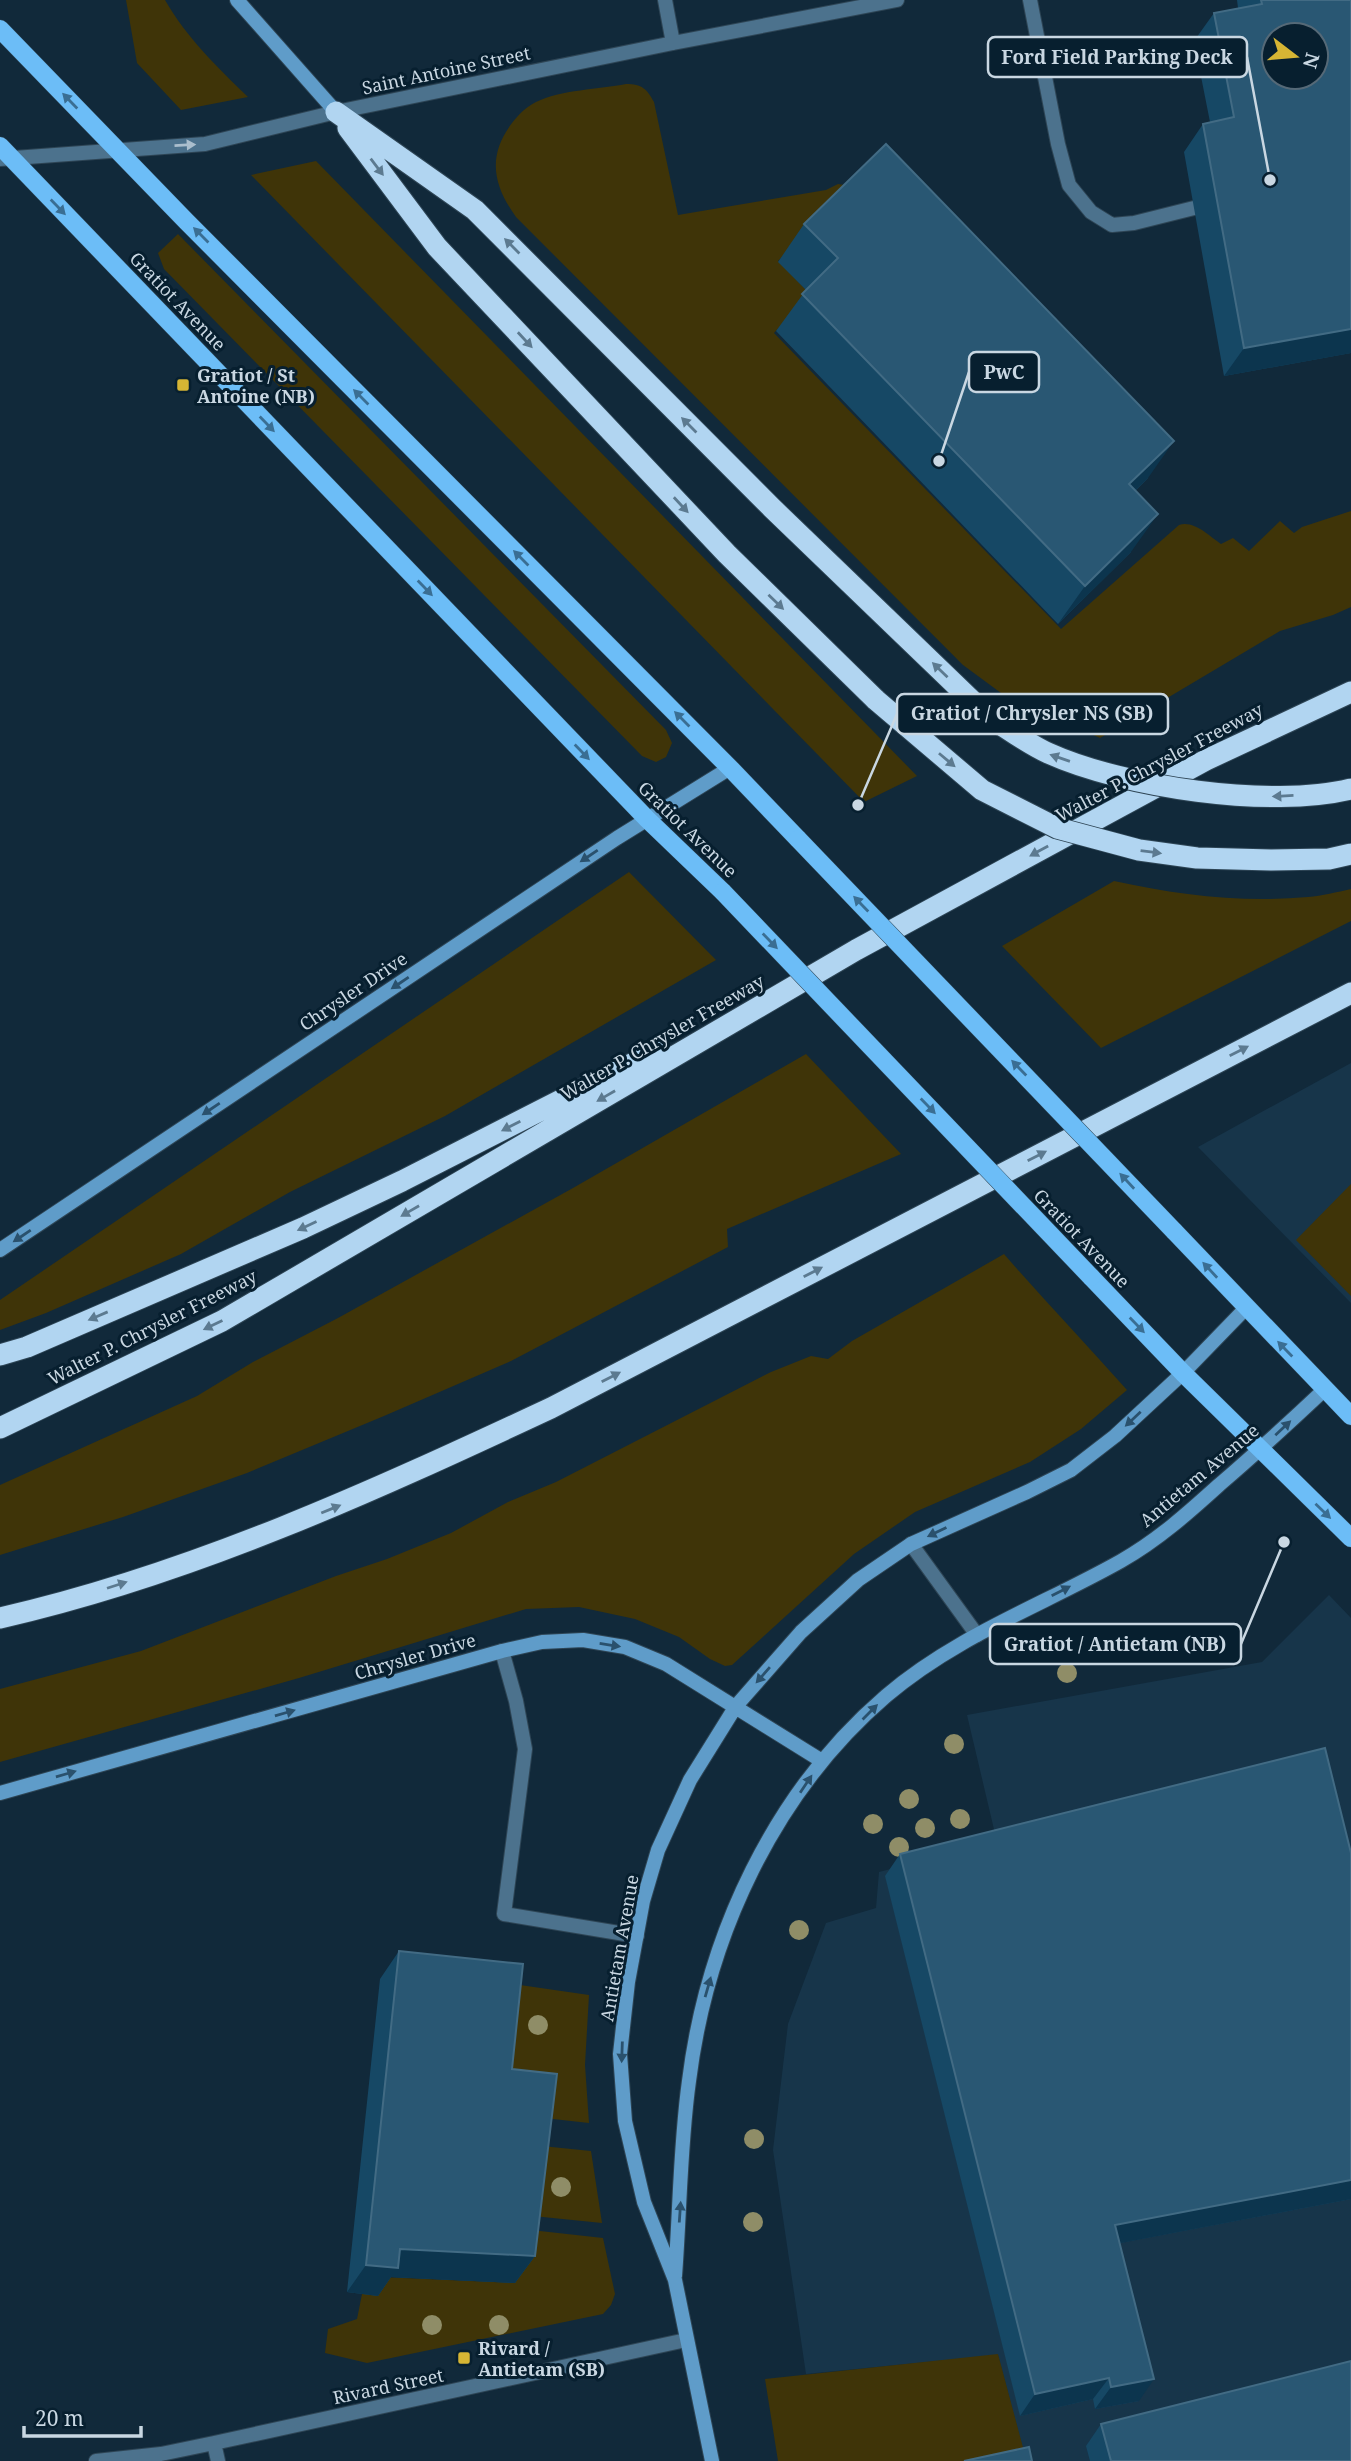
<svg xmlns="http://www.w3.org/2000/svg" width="1351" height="2461" viewBox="0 0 1351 2461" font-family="'Noto Serif',serif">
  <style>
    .built { fill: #17354a }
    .green { fill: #3f3408 }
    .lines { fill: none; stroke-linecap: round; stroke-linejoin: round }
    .lane-casing { stroke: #2e4555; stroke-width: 16 }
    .street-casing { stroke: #2e4555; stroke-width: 16 }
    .secondary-casing { stroke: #2e4555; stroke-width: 16 }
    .primary-casing { stroke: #2e4555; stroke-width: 19 }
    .highway-casing { stroke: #2e4555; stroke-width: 23 }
    .lane { stroke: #4c728d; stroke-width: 14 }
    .street { stroke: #4c728d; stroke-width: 14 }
    .secondary { stroke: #5f9cc9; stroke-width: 14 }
    .primary { stroke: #6cbdf7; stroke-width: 18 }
    .highway { stroke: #b1d5f1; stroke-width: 21 }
    .primary-bridge-casing { stroke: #2e4555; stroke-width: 19; stroke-linecap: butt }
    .highway-bridge-casing { stroke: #2e4555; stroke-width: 23; stroke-linecap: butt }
    .primary-bridge { stroke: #6cbdf7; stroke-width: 18 }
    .highway-bridge { stroke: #b1d5f1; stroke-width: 21 }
    .tree { fill: #8f8d67 }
    .wall { fill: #164865 }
    .shaded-wall { fill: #0c354e }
    .building { fill: #295773; stroke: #426b84; stroke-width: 2; fill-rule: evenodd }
    .oneway { fill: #3a6e93 }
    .oneway2 { fill: #aabecd }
    .oneway3 { fill: #5c7a90 }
    .oneway4 { fill: #2a516d }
    .poi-dot { fill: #d6b534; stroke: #071f2f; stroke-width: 2.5 }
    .labels { text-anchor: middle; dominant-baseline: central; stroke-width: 6; stroke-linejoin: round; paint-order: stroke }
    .street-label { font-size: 18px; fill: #c9d7e2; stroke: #071f2f }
    .poi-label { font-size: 18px; font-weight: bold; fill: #c9d7e2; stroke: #071f2f; text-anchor: start }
    .leader { fill: none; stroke: #c9d7e2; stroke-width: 2.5 }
    .callout-dot { fill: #c9d7e2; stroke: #071f2f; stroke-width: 2.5 }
    .callout { fill: #071f2f; stroke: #c9d7e2; stroke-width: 2.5 }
    .callout-label { font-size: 19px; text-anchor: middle; font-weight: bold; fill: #c9d7e2 }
  </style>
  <rect width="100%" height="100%" fill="#11293a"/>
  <!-- built -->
  <path class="built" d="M1351 1063V1303L1198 1147Z
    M1329 1595 1351 1618V2461H1026L998 2355 806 2374 773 2150 788 2024 826 1923 876 1908 879 1872 997 1842 967 1715 1262 1662Z"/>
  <!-- green -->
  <path class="green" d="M126 0H165C186 37 218 68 248 97L181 110 137 63Z
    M626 84C642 84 647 89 654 102L678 215 826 190 838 184 851 186 778 261 809 293 774 333 1061 629 1179 525C1194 520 1209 536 1221 544L1233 538 1249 551 1280 521 1294 533 1302 527 1351 511V607L1333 615 1280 631 1100 738 1055 717 1020 696 1001 693 963 665 516 217C493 185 487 156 512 123 519 114 526 107 536 102 560 90 600 89 626 84Z
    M316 161 917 776 864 802 251 175Z
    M178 234 666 730 672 743 666 757 656 762 642 756 164 269 158 253Z
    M629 872 716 960 445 1116 290 1192 181 1254 46 1313 0 1330V1300Z
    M1114 881C1177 895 1243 903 1308 897 1322 896 1337 892 1351 889V921L1101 1048 1002 946Z
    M806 1054 901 1154 727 1229 728 1247 511 1361 384 1416 247 1473 123 1517 0 1555V1485L197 1396 253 1362 338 1318 573 1188Z
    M1351 1184V1296L1296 1240Z
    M1004 1254C1044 1300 1086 1344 1127 1390L1081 1429 1030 1462 915 1512 854 1554 732 1665 725 1666 710 1659 679 1637 635 1619 579 1607 526 1609 299 1678 0 1762V1689L141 1651 336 1576 387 1559 451 1533 508 1502 556 1482 771 1372 811 1356 828 1359 852 1341Z
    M471 1978 589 1995 585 2065 589 2123 535 2117 492 2097Z
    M532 2145 591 2151 602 2223 523 2215Z
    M522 2229 603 2238 615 2294 611 2305 603 2314 367 2363 325 2353 328 2329 357 2319 362 2294 380 2277 515 2283Z
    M998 2354 1025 2455 996 2461H778L765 2379Z"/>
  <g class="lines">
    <defs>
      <path id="lane" d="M1030 0 1058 144 1069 185 1091 212 1112 225 1134 223 1194 208
        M502 1651 516 1701 525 1749 504 1914 637 1936"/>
      <path id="street" d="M665 0 673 43
        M0 159 205 144 336 112 673 43 897 0
        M911 1544 977 1635
        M214 2443 218 2461
        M96 2461 161 2454 214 2443 686 2340"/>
      <path id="secondary" d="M237 0 336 112
        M0 1250 617 838 730 768
        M0 1793 502 1651 542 1642 583 1640 625 1647 666 1664 822 1761
        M675 2276C680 2211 680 2145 689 2081 707 1936 774 1792 886 1696 956 1636 1043 1605 1121 1561 1158 1540 1188 1513 1219 1485 1255 1454 1290 1422 1324 1390
        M712 2461 675 2280 644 2202 625 2121 620 2054 628 1982 643 1901 658 1850 690 1780 736 1706 801 1632 858 1580 911 1544 1027 1492 1071 1470 1115 1436 1183 1373 1246 1308"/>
      <path id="primary" d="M0 29 186 221 730 768 798 839
        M0 146 647 819 723 892
        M1174 1231 1351 1416
        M1091 1277 1183 1373 1351 1538"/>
      <path id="highway" d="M336 112 475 210 772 508 989 717
        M348 128 437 247 727 554 876 700
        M0 1355 27 1347 303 1228 402 1181 657 1051
        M0 1428 222 1321 856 950 1206 760 1351 692
        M0 1618C193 1574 373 1491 551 1408L1351 993"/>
    </defs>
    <!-- lane casing -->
    <use href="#lane" class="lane-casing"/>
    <!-- street casing -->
    <use href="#street" class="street-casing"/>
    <!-- secondary casing -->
    <use href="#secondary" class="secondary-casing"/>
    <!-- primary casing -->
    <use href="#primary" class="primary-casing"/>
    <!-- highway casing -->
    <use href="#highway" class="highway-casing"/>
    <!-- lane -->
    <use href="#lane" class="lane"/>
    <!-- street -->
    <use href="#street" class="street"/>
    <!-- secondary -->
    <use href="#secondary" class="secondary"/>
    <!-- primary -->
    <use href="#primary" class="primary"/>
    <!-- highway -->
    <use href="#highway" class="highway"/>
    <defs>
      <path id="primary-bridge" d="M798 839 1174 1231
        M723 892 1091 1277"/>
      <path id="highway-bridge" d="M876 700 982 790 1057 828 1139 850 1197 858 1271 860 1329 859 1351 854
        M989 717C1008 729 1028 744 1048 753 1123 787 1271 809 1351 789"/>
    </defs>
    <!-- primary-bridge casing -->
    <use href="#primary-bridge" class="primary-bridge-casing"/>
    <!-- highway-bridge casing -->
    <use href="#highway-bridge" class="highway-bridge-casing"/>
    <!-- primary-bridge -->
    <use href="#primary-bridge" class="primary-bridge"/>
    <!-- highway-bridge -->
    <use href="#highway-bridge" class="highway-bridge"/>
  </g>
  <!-- trees -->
  <g class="tree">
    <circle cx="1067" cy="1673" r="10"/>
    <circle cx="954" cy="1744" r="10"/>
    <circle cx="909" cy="1799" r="10"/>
    <circle cx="960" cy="1819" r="10"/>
    <circle cx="873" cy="1824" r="10"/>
    <circle cx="925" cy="1828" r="10"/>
    <circle cx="899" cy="1847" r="10"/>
    <circle cx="799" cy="1930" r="10"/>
    <circle cx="538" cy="2025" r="10"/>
    <circle cx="754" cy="2139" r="10"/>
    <circle cx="561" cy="2187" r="10"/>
    <circle cx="753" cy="2222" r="10"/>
    <circle cx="432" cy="2325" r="10"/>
    <circle cx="499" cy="2325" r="10"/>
  </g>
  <!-- wall -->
  <path class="wall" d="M1237 0H1351V353L1224 376 1184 152 1203 124 1210 122 1194 41 1214 13 1238 8Z
    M804 224 1148 478 1135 491 1131 552 1058 624 776 331 806 290 778 262Z
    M1351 1853V2199L1120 2243 1139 2401 1095 2409 1093 2399 1020 2416 885 1876 900 1854Z
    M399 1951 512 2069 535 2256 515 2283 391 2277 378 2296 347 2292 380 1979Z
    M1101 2424 1351 2461H1090L1086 2446Z"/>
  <!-- shaded-wall -->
  <path class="shaded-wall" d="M1351 329V353L1224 376 1244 348Z
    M1174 441 1148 478 1102 522 1129 484Z
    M1158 514 1131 552 1058 624 1085 586Z
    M1351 2180V2199L1100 2247 1115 2225Z
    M400 2249 535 2256 515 2283 391 2277 378 2296 347 2292 366 2265Z
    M1109 2378 1093 2399 1020 2416 1035 2394Z
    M1154 2379 1139 2401 1095 2409 1111 2387Z"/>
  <!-- building -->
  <path class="building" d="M1261 0H1351V329L1244 348 1203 124 1234 117 1214 13 1262 4ZM1274 35H1316V77H1274Z
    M886 144 1174 441 1129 484 1158 514 1085 586 802 294 838 258 804 224Z
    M1325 1748 1351 1853V2180L1115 2225 1154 2379 1111 2387 1109 2378 1035 2394 900 1854Z
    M399 1951 523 1964 512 2069 557 2074 535 2256 400 2249 398 2268 366 2265Z
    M1351 2361V2461H1111L1101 2424Z
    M1029 2447 1032 2461H964Z"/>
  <!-- one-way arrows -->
  <defs><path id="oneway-solid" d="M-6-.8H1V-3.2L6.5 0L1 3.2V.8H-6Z" transform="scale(1.75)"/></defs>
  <g class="oneway">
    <use href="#oneway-solid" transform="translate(70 101) rotate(-134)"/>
    <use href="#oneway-solid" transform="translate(58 207) rotate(46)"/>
    <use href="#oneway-solid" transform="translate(201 235) rotate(-135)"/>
    <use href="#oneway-solid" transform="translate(361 397) rotate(-135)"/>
    <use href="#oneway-solid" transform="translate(267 424) rotate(46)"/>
    <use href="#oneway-solid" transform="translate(521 558) rotate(-135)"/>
    <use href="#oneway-solid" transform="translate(425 588) rotate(46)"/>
    <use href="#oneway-solid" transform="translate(682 719) rotate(-135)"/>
    <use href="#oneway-solid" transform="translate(582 752) rotate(46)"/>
    <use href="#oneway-solid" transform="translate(861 904) rotate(-134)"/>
    <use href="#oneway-solid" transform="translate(770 941) rotate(46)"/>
    <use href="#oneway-solid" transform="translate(1019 1068) rotate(-134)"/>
    <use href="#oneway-solid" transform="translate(928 1106) rotate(46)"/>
    <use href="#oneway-solid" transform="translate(1127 1181) rotate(-133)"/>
    <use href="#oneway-solid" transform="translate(1210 1270) rotate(-133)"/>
    <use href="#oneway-solid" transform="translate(1137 1325) rotate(46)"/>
    <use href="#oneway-solid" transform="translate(1285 1349) rotate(-134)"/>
    <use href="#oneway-solid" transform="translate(1323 1511) rotate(44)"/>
  </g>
  <use class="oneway2" href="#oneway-solid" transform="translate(185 145) rotate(-3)"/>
  <g class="oneway3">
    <use href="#oneway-solid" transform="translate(377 167) rotate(53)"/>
    <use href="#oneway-solid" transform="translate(512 246) rotate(-135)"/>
    <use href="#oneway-solid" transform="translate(525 340) rotate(47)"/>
    <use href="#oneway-solid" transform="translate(689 425) rotate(-135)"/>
    <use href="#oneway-solid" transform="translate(681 505) rotate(47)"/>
    <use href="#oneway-solid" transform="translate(776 602) rotate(44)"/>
    <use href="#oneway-solid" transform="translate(940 670) rotate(-136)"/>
    <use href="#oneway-solid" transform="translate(1060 758) rotate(-161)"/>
    <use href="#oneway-solid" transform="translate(947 760) rotate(40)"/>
    <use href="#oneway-solid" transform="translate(1283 796) rotate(177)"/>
    <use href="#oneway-solid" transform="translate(1039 851) rotate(151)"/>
    <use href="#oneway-solid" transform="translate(1151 852) rotate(7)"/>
    <use href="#oneway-solid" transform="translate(1239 1051) rotate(-27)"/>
    <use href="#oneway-solid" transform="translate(606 1096) rotate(150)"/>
    <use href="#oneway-solid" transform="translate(511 1126) rotate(153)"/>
    <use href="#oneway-solid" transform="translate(1037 1156) rotate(-27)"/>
    <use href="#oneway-solid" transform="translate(410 1211) rotate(150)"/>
    <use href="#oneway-solid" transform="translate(307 1226) rotate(155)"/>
    <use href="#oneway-solid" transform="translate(813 1272) rotate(-27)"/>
    <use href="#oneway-solid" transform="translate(98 1316) rotate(157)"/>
    <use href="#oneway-solid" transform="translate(213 1325) rotate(154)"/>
    <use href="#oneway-solid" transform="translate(611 1377) rotate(-27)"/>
    <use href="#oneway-solid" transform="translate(331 1509) rotate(-22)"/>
    <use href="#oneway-solid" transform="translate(117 1585) rotate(-18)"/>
  </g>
  <g class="oneway4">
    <use href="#oneway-solid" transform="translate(589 856) rotate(146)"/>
    <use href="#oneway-solid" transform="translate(400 983) rotate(146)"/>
    <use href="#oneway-solid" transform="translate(211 1109) rotate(146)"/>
    <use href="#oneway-solid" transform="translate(22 1236) rotate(146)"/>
    <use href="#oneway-solid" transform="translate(1133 1419) rotate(137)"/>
    <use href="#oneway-solid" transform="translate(1283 1428) rotate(-43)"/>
    <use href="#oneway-solid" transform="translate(937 1532) rotate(154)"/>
    <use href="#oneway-solid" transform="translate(1061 1591) rotate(-27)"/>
    <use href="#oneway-solid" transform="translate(610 1645) rotate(9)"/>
    <use href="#oneway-solid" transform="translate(763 1675) rotate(131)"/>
    <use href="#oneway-solid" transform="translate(870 1712) rotate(-45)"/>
    <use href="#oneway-solid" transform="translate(285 1713) rotate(-16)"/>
    <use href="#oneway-solid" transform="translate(66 1774) rotate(-16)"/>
    <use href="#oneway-solid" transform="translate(806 1784) rotate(-56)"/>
    <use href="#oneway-solid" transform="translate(708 1987) rotate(-74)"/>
    <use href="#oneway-solid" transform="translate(622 2052) rotate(92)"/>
    <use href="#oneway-solid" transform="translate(680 2212) rotate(-86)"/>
  </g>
  <!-- markers -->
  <g class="poi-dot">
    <rect x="176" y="378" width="14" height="14" rx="3.5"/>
    <rect x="457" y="2351" width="14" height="14" rx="3.5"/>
  </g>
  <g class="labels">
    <!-- street labels -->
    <g class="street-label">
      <text transform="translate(446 70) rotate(-12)">Saint Antoine Street</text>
      <text transform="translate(178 301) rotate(46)">Gratiot Avenue</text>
      <text transform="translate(1159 762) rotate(-28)">Walter P. Chrysler Freeway</text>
      <text transform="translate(688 829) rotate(44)">Gratiot Avenue</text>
      <text transform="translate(353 991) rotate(-34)">Chrysler Drive</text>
      <text transform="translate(662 1037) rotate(-30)">Walter P. Chrysler Freeway</text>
      <text transform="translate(1082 1238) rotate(46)">Gratiot Avenue</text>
      <text transform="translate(152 1327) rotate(-27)">Walter P. Chrysler Freeway</text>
      <text transform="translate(1199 1475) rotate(-40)">Antietam Avenue</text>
      <text transform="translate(415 1656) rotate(-16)">Chrysler Drive</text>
      <text transform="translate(619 1948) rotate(-80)">Antietam Avenue</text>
      <text transform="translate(388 2386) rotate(-12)">Rivard Street</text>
    </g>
    <!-- poi labels -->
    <g class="poi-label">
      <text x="197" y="375">Gratiot / St<tspan x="197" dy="21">Antoine (NB)</tspan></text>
      <text x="478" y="2348">Rivard /<tspan x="478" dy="21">Antietam (SB)</tspan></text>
    </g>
  </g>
  <!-- callouts -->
  <path class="leader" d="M1270 180L1247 57M939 461L969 372M858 805L897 714M1284 1542L1241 1644"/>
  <g class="callout-dot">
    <circle cx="1270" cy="180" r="7"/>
    <circle cx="939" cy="461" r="7"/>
    <circle cx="858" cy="805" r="7"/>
    <circle cx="1284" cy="1542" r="7"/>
  </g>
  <g class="callout">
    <rect x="988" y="37" width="259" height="40" rx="7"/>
    <rect x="969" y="352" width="70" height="40" rx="7"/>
    <rect x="897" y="694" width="271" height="40" rx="7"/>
    <rect x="990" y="1624" width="251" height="40" rx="7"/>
  </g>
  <g class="callout-label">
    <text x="1117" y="64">Ford Field Parking Deck</text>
    <text x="1004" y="379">PwC</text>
    <text x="1032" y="720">Gratiot / Chrysler NS (SB)</text>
    <text x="1115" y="1651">Gratiot / Antietam (NB)</text>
  </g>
  <!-- north arrow -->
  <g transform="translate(1295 56) rotate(106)"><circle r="33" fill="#071f2f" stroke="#556977" stroke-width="2"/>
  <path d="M0-5L12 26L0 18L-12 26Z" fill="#d6b534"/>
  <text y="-10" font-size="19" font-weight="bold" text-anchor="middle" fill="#c9d7e2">N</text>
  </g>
  <!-- scale -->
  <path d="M24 2426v10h117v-10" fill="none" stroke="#c9d7e2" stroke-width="3.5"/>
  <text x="35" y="2426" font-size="21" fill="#c9d7e2" stroke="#071f2f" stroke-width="5" paint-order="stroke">20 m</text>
</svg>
